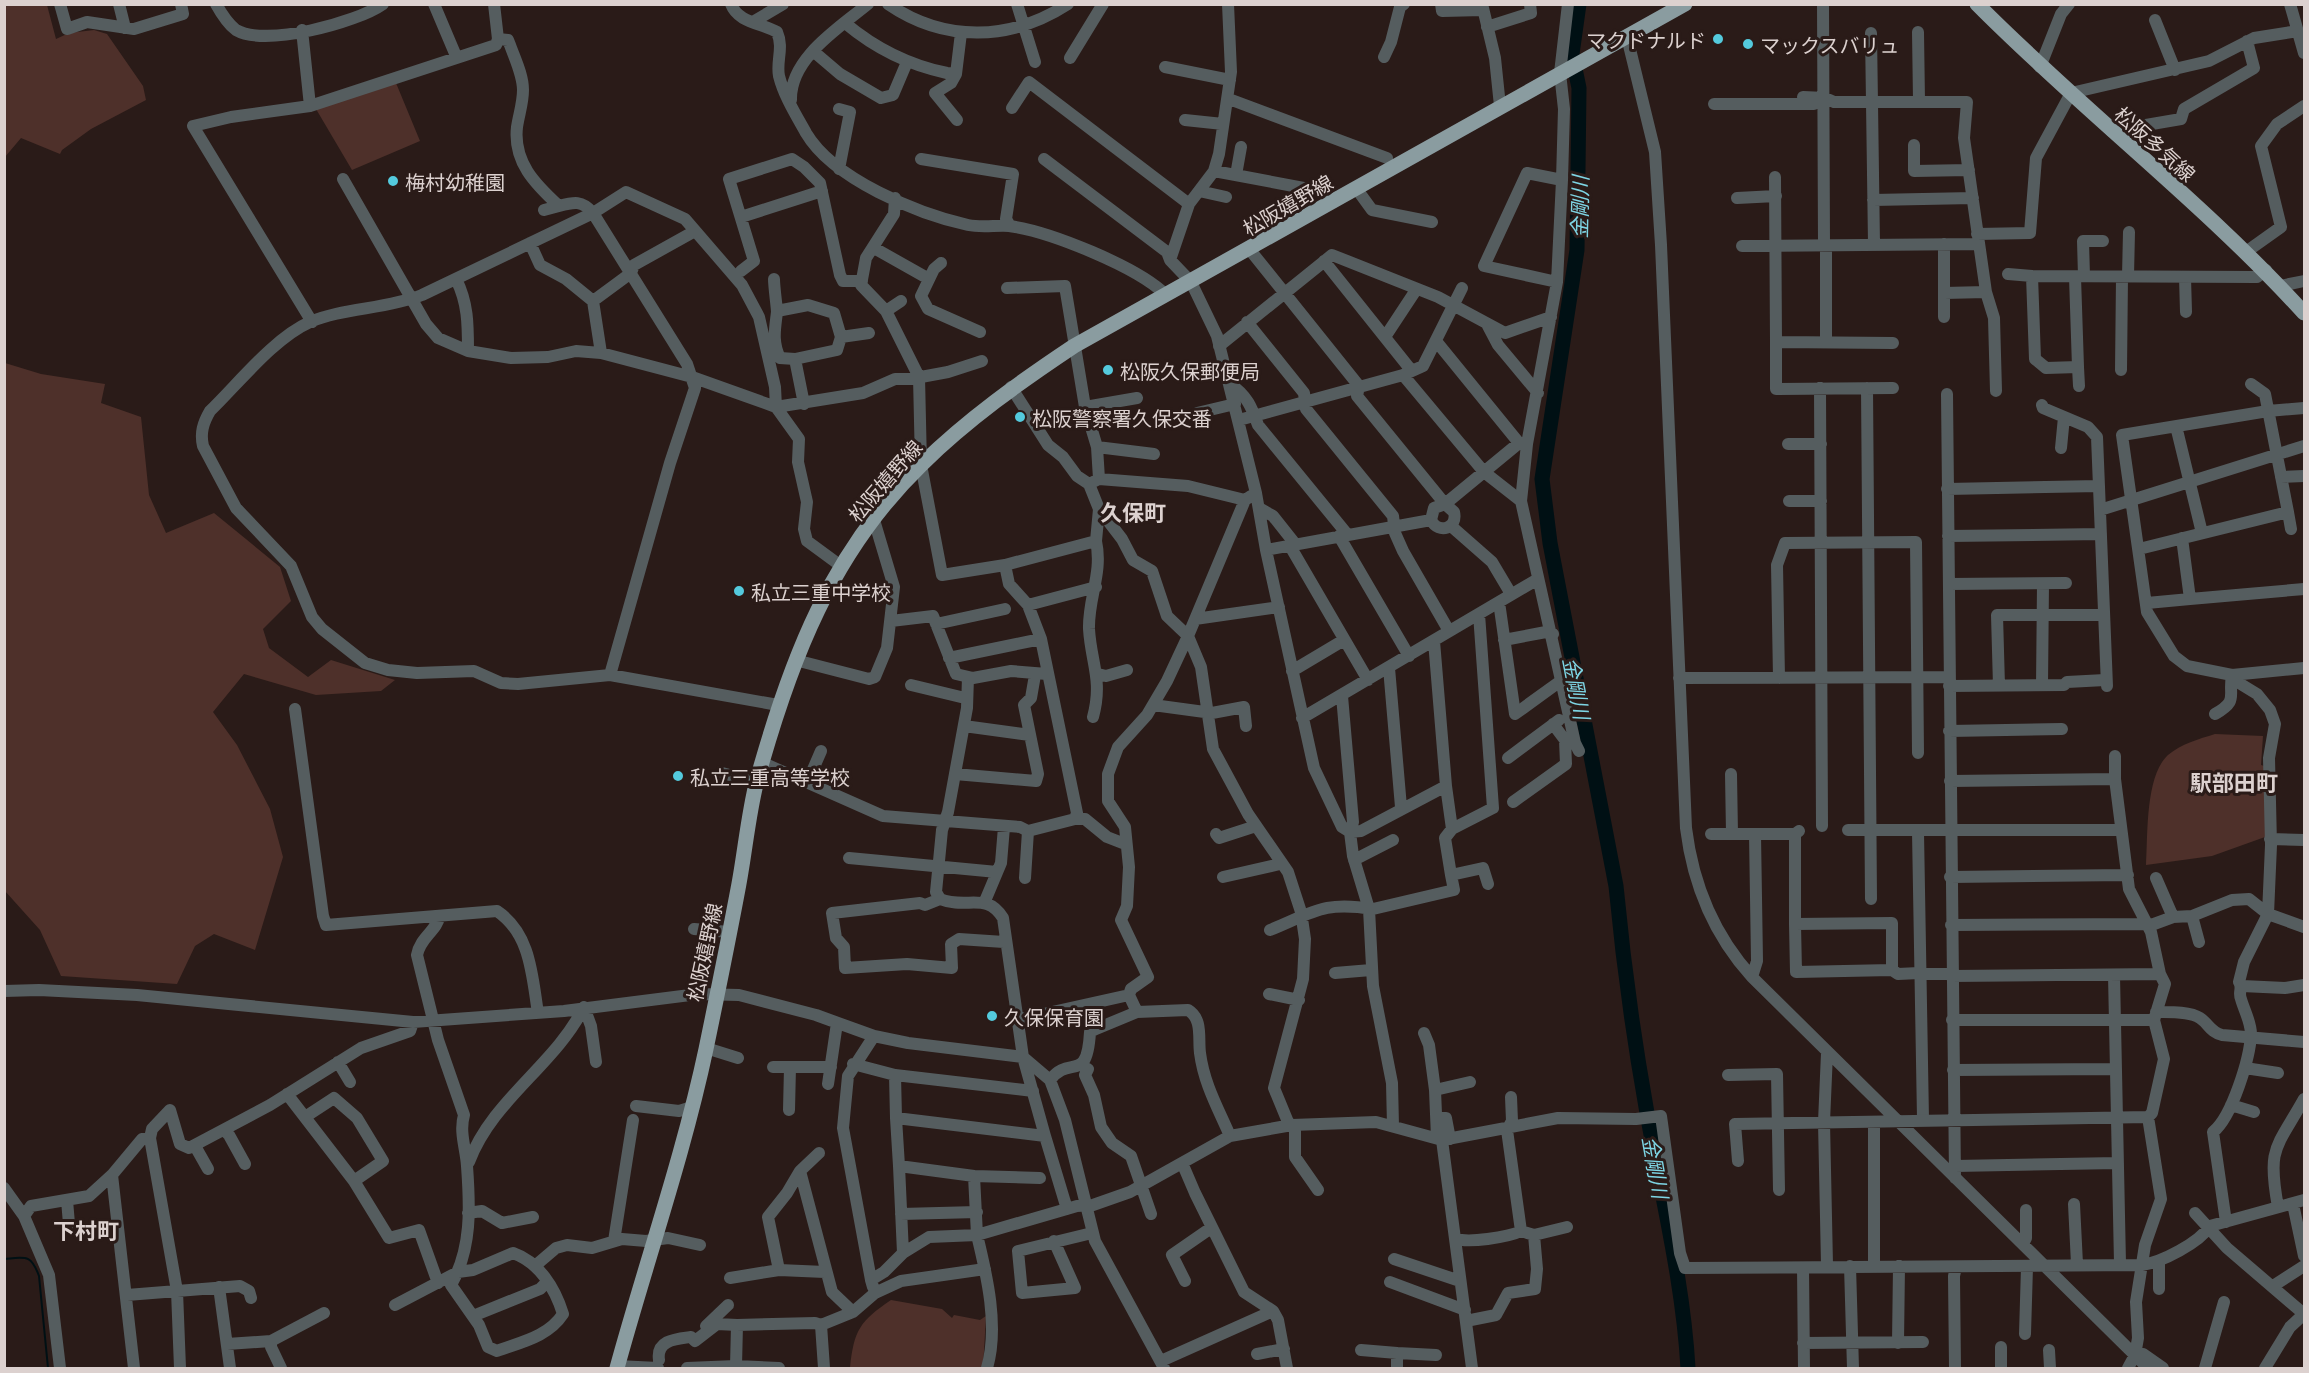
<svg xmlns="http://www.w3.org/2000/svg" width="2309" height="1373" viewBox="0 0 2309 1373" font-family="Literata,'Noto Sans JP',serif">
  <style>
    .green { fill: #4e302a }
    .lines { fill: none; stroke-linecap: round; stroke-linejoin: round }
    .stream { stroke: #001014; stroke-width: 2 }
    .river { stroke: #001014; stroke-width: 15 }
    .minor { stroke: #555d5f; stroke-width: 12 }
    .major { stroke: #8a9ca0; stroke-width: 15 }
    .poi-dot { fill: #54cadd; stroke: #2a1b18; stroke-width: 2 }
    .labels { text-anchor: middle; dominant-baseline: central; stroke-width: 6; stroke-linejoin: round; paint-order: stroke }
    .poi-label { font-size: 20px; fill: #dcd1cf; stroke: #2a1b18; text-anchor: start }
    .street-label { font-size: 20px; fill: #dcd1cf; stroke: #2a1b18 }
    .water-label { font-size: 21px; font-style: italic; fill: #7ed5e4; stroke: #2a1b18 }
    .quarter-label { font-size: 22px; font-weight: bold; fill: #dcd1cf; stroke: #2a1b18 }
  </style>
  <rect width="100%" height="100%" fill="#2a1b18"/>
  <!-- green -->
  <path class="green" d="M5 5H47L56 39 69 33 94 30 107 34 143 86 146 100 91 129 62 150 60 154 21 138 5 157Z
    M396 83 420 141 352 170 316 109Z
    M5 363 41 374 105 384 101 403 141 417 149 495 166 533 214 513 280 567 291 601 263 629 269 648 308 677 331 660 395 680 381 691 316 695 244 674 213 712 237 745 270 809 283 857 255 950 214 934 195 946 177 984 61 976 40 930 5 891Z
    M2215 734 2263 736 2261 765 2268 767 2265 837 2212 856 2146 865C2148 836 2145 776 2168 755 2181 744 2199 739 2215 734Z
    M891 1300 942 1309 952 1318 954 1315 980 1320 986 1316 983 1368H850C854 1330 860 1321 891 1300Z"/>
  <g class="lines">
    <!-- stream -->
    <path class="stream" d="M4 1259C26 1257 31 1254 39 1276L48 1368"/>
    <!-- river -->
    <path class="river" d="M1579 4 1572 54 1579 88 1577 250 1542 479 1550 543 1616 886C1623 960 1633 1034 1646 1107 1661 1194 1683 1280 1688 1368"/>
    <!-- minor -->
    <path class="minor" d="M60 4 67 29 87 22 134 29 183 14 181 4
      M119 4 125 28
      M216 4C221 13 228 24 236 30 265 47 356 23 383 4
      M434 4 456 56
      M731 4C738 23 762 23 777 32 784 48 776 61 779 76 784 96 796 115 806 133 833 179 918 214 968 225 982 228 996 225 1009 226 1049 231 1138 267 1166 295
      M888 4C945 43 1011 41 1068 4
      M1017 4 1035 62
      M1228 4 1231 72 1219 154 1214 171 1189 204 1170 260 1191 282 1217 336 1256 493 1266 550 1314 768 1342 827 1350 832 1361 831 1446 786 1434 641
      M1441 4 1442 11 1483 10
      M1482 4 1495 58 1500 106
      M1823 4 1824 245
      M2290 4 2304 53
      M2155 20 2175 70
      M753 22 783 4
      M845 23C876 49 908 65 947 73L956 74 961 33
      M1487 27 1531 13 1530 4
      M302 30 310 106
      M1918 32 1919 101
      M1871 33 1874 244
      M1627 37 1655 152 1661 245 1686 828C1693 885 1713 934 1752 977L2148 1368
      M498 39 508 40 510 45C515 59 523 75 523 90 523 103 519 114 517 127 513 162 535 184 559 206 574 202 582 200 593 213L687 364 695 388 670 463 610 675
      M813 51 840 74 881 98 893 95 907 62
      M1384 57 1391 42 1400 7 1404 4
      M1070 58 1103 4
      M1165 67 1230 80
      M2040 67 2061 14 2069 4
      M956 74 951 83 935 93 957 120
      M1803 97 1825 98 1834 102H1967L1964 138 1986 292 1994 318 1996 391
      M1229 99 1387 158
      M791 100C790 58 839 28 868 4
      M1714 104H1814
      M1012 108 1029 82 1189 204
      M1185 120 1223 124
      M2111 131 2181 119 2184 109 2254 68 2247 41
      M1914 145V171L1969 170
      M921 159 1013 174 1006 219 1010 226
      M1044 159 1167 252 1170 260
      M839 169 850 112 839 109
      M1214 171 1325 192 1330 203
      M1236 175 1241 147
      M1775 177 1776 342 1893 343
      M343 179 426 324 438 338 468 351 511 358 548 357 576 351 601 353 692 377 776 407 799 439 798 462 807 502 804 529 807 541 841 566
      M1562 180 1557 282 1527 444 1521 501 1575 743 1579 751
      M1356 188 1372 210 1432 222
      M1199 191 1226 197
      M895 198 894 214 866 258 861 285 886 311 919 377 921 465 942 575 1005 565
      M1737 198 1776 196
      M1873 200 1973 198
      M544 210 559 206
      M741 217 822 191
      M1977 234 2030 233 2036 158 2071 93 2209 61 2254 38 2298 31
      M530 243 540 265 566 279 593 301
      M1826 245V342
      M1742 246 1979 244
      M874 248 929 279
      M1250 250 1359 386 1357 396 1445 504 1454 512C1458 528 1439 535 1431 520L1434 508 1445 504 1519 443
      M2246 252 2281 227 2261 146 2277 124 2304 106
      M1324 261 1411 370
      M941 263 934 269 921 296 928 309 980 332
      M741 271 754 261 729 179 792 159 804 167 820 183 840 275 843 281H862
      M2008 274 2032 276
      M2084 276 2083 241H2103
      M2128 276 2129 232
      M2075 277 2078 367 2046 368 2035 359 2032 276 2257 277 2266 270
      M2185 277 2186 312
      M456 279C468 303 468 324 468 351
      M774 279C774 287 777 308 777 312 775 329 772 342 780 358L795 359 804 404
      M1557 282 1484 266 1527 173 1562 180 1564 109 1560 73 1568 4
      M2280 286 2304 281
      M1007 288 1065 286 1085 407
      M1944 293 1986 292
      M777 311 808 305 834 313 841 337
      M886 311 901 301
      M1944 317V244
      M312 322 193 126 231 117 310 106 496 45 498 39 494 4
      M1247 322 1304 393 1306 409 1393 516 1395 533 1403 551 1449 631
      M1488 326 1498 345 1538 393
      M1385 337 1416 290
      M1436 341 1519 443 1527 444
      M1776 342V389L1893 388
      M1219 346 1332 255 1438 297 1505 333 1551 317
      M601 353 593 301 631 273 634 265 695 231
      M795 359 837 350 841 337 869 333
      M2078 367 2079 386
      M2121 370 2122 277
      M1403 375 1484 472 1521 501
      M1230 384C1247 395 1252 408 1258 425L1347 534
      M2251 384 2265 394 2288 512
      M1011 387 1048 445 1063 457 1077 476 1089 484 1099 509 1122 539 1133 560 1152 571 1167 616 1188 636 1201 667 1213 749 1248 814 1288 872 1301 912 1305 939 1303 979 1274 1088 1288 1122 1295 1128V1157L1318 1190
      M1820 388 1822 826
      M1867 388 1871 899
      M1947 394 1955 1178
      M2042 405 2043 408 2088 427 2097 437 2107 686
      M2304 408 2268 411 2122 435 2147 612 2174 656 2187 666 2232 675 2304 668
      M1197 413 1235 404
      M1239 420 1403 375 1423 366 1462 288
      M2176 426 2202 533
      M1788 444H1821
      M1097 447 1154 454
      M2061 448 2064 417
      M2281 477 2304 476
      M1099 479 1097 447 1085 407 1137 398
      M1089 484 1099 479 1188 486 1245 500 1251 496
      M1947 489 2099 486
      M1789 501H1821
      M1259 508 1273 516 1296 545
      M2100 510 2304 446
      M1451 526 1492 562 1511 594
      M1339 536 1409 656
      M1948 536 2101 534
      M1096 541 1099 509
      M1290 546 1368 680
      M2139 549 2288 512 2291 529
      M1266 550 1431 520
      M1949 584 2066 583
      M2190 599 2304 589
      M1499 602 1515 714 1562 680
      M2147 603 2190 599 2182 538
      M1028 605 1096 587
      M1195 619 1279 607
      M891 621 933 616 956 674 973 678 1011 671 1047 674
      M936 624 1005 609
      M1504 640 1546 632 1553 634
      M796 657 803 662 869 679 875 677 887 648 894 587 874 520
      M949 658 1041 639
      M1389 668 1401 807
      M1292 671 1344 640
      M1098 674 1106 676 1127 670
      M2232 675 2239 683 2257 694 2270 710 2275 724 2269 758 2271 845 2268 914 2304 927
      M1679 678 1949 677
      M1779 678 1777 565 1785 543 1916 542 1918 753
      M911 685 965 698
      M2042 685 2043 584
      M1949 686 2064 685 2067 682 2105 680
      M1999 686 1997 615H2103
      M1342 696 1353 822 1350 832 1353 856 1369 909 1373 986 1392 1083 1393 1126
      M778 705 610 675 518 684 501 683 474 671 417 673 388 670 365 663 322 629 312 617 291 566 236 508 203 446C200 433 203 423 210 411 238 384 274 338 310 322 342 308 387 309 422 295L593 213 626 192 685 219 742 285 759 317 775 387 776 407 863 393 895 379H910L948 372 982 361
      M1153 705 1212 713 1244 707 1246 726
      M295 709 323 916 326 925 497 911C531 934 532 976 538 1013
      M2215 714C2239 700 2228 697 2232 675
      M1302 718 1538 579
      M964 726 1030 735
      M1949 731 2062 729
      M2115 756V779L2129 889 2151 932 2160 974 2165 984 2154 1020 2164 1059 2152 1113 2148 1117 2161 1199 2145 1245 2136 1302 2138 1338 2135 1355 2128 1368
      M1508 758 1559 720
      M763 763 883 816 1020 827 1028 831 1075 819H1085L1107 837 1125 844
      M722 773 757 782
      M955 774 1036 781 1038 774 1024 705 1031 698 1035 675
      M1731 774 1732 834
      M808 781 821 751
      M1950 781 2115 779
      M1446 786 1452 829 1493 808 1479 614
      M1513 802 1566 764 1565 740 1553 724
      M1075 819 1077 813 1041 639 1028 605 1009 584 1005 565 1096 541C1103 573 1088 598 1089 629 1091 663 1103 680 1093 717
      M1452 829 1445 838 1451 875 1483 868 1488 884
      M1848 830H2121
      M1918 832 1923 1119
      M1216 834 1219 838 1256 826
      M1711 834H1795L1799 831
      M1795 834V924L1892 923V970
      M2270 839 2304 840
      M849 858 997 872
      M1354 860 1393 840
      M1223 877 1280 864
      M1950 877 2128 875
      M1025 878 1028 831
      M2156 878 2173 917
      M940 899 925 905 920 903 832 913 836 938 844 947 845 968 907 964 952 968 951 944 959 939 1004 942
      M985 901 1001 863 1004 827
      M2192 916 2199 942
      M1795 924 1796 972 1892 970 1898 974 1919 973
      M1951 925 2154 924 2173 917 2192 916 2232 900 2249 899 2268 914 2244 962 2239 982C2243 988 2238 992 2241 999 2244 1010 2251 1022 2251 1034 2250 1058 2232 1117 2213 1132L2226 1222
      M694 929 729 932
      M1270 930C1314 912 1323 901 1373 909L1454 890 1451 875
      M1335 973 1371 970
      M1919 974H1951
      M2114 975 2120 1263
      M1951 976 2160 974
      M1752 977 1757 961 1755 834
      M2242 986 2285 988 2304 985
      M4 991 39 990 137 995 413 1022 564 1011 698 994 739 995 816 1015 874 1036 908 1043 1023 1057 1050 1080 1065 1120 1095 1241 1164 1368
      M1269 994 1299 1000
      M1137 1012 1129 995 1131 989 1148 977 1121 920 1127 906 1129 867 1125 827 1108 801V774L1118 747 1147 715 1167 681 1188 636 1245 500
      M2156 1012C2168 1012 2190 1011 2200 1018 2209 1024 2210 1032 2222 1035L2304 1042
      M1017 1020 1129 995
      M1952 1020H2154
      M1424 1033 1429 1045 1435 1090 1470 1082
      M706 1048 738 1058
      M338 1062 350 1082
      M853 1064 895 1075 1033 1091
      M773 1067H831
      M2245 1068 2278 1073
      M1088 1069 1085 1075 1094 1095 1101 1127 1112 1143 1131 1156 1151 1214
      M1953 1070 2116 1069
      M895 1075 896 1118
      M1728 1075 1777 1074 1779 1190
      M1050 1080C1070 1054 1087 1085 1090 1032L1096 1029 1137 1012 1188 1010C1203 1019 1198 1038 1200 1053 1204 1084 1218 1108 1230 1136
      M828 1084 837 1023
      M1435 1090 1437 1138
      M287 1094 354 1181 389 1238 419 1230 438 1283
      M1511 1097 1512 1121 1507 1130 1521 1231 1534 1235 1567 1227
      M2231 1105 2254 1112
      M636 1106 679 1111 692 1107
      M789 1110 790 1067
      M1437 1116 1446 1118 1450 1139
      M305 1117 334 1098 357 1118 383 1161 354 1181
      M1874 1122V1265
      M224 1130 229 1135 245 1164
      M1045 1136 1067 1209
      M1442 1140 1472 1368
      M195 1146 208 1169
      M1738 1161 1735 1124 2148 1117
      M469 1162C492 1100 555 1065 584 1007L591 1026 596 1062
      M1183 1165 1195 1193 1244 1292 1273 1311 1278 1320 1287 1368
      M899 1166 896 1118 1045 1136 1023 1057 1003 918C986 891 967 910 940 899L936 892 942 830 948 812 967 708 968 677
      M1955 1166 2118 1163
      M800 1171 819 1153
      M112 1175 134 1368
      M4 1188 24 1216 49 1275 60 1368
      M67 1200 69 1224
      M2074 1204 2077 1264
      M2293 1204 2304 1256
      M2278 1207C2267 1147 2276 1149 2304 1099
      M468 1213 482 1211 502 1223 533 1217
      M2195 1213 2227 1248 2304 1314
      M901 1214 977 1212
      M24 1216 31 1206 89 1196 112 1175 142 1139 150 1138
      M1455 1238C1466 1244 1509 1237 1521 1231
      M614 1241 633 1120
      M1054 1241 1075 1288 1022 1293 1018 1251 1092 1233
      M2023 1244 2026 1238V1210
      M903 1253 929 1237 977 1235 974 1176 1040 1178
      M1394 1259 1460 1281
      M2159 1261V1289
      M536 1265 556 1248 567 1245 592 1248 622 1239 646 1241 668 1238 700 1245
      M1827 1265 1824 1122 1827 1053
      M1850 1266 1853 1368
      M1803 1268 1804 1368
      M825 1272 779 1270 768 1217 787 1193 800 1171 832 1292 853 1312
      M730 1278 779 1270
      M871 1280 843 1128 848 1076 874 1036
      M1185 1281 1172 1255 1211 1228
      M1390 1282 1465 1310
      M2273 1286 2304 1266
      M219 1287 230 1368
      M873 1287 871 1280 884 1272 903 1253 899 1166 974 1176
      M127 1295 240 1286 249 1291 251 1298
      M395 1305 458 1272 473 1270 513 1253C539 1262 555 1288 563 1314 548 1337 521 1342 497 1351L488 1347 479 1325 451 1285C472 1248 470 1207 467 1166 466 1149 459 1132 464 1115L438 1040 417 955C420 937 438 930 439 916
      M473 1316 540 1289 547 1282
      M1466 1321 1496 1315 1508 1293 1535 1289 1537 1269 1534 1235
      M821 1325 824 1368
      M706 1326 728 1305
      M2025 1334 2027 1267
      M271 1341V1347L281 1368
      M1803 1343 1923 1342
      M1898 1343 1899 1266
      M227 1344 271 1341 324 1313
      M1361 1350 1397 1353V1368
      M2049 1350 2050 1368
      M1397 1353 1436 1355
      M1257 1354 1284 1349
      M2143 1354 2163 1368
      M659 1360C656 1340 676 1339 691 1337L695 1341 717 1324 737 1325
      M1161 1361 1273 1311
      M617 1366 658 1368
      M736 1366 737 1325 815 1323 821 1325 853 1312 875 1293 901 1281 985 1269
      M180 1368 177 1291 150 1138 152 1129 170 1110 180 1144 189 1148 270 1105 361 1048 410 1031 413 1022
      M687 1368 736 1366 779 1368
      M987 1368C999 1327 987 1276 977 1235L1077 1206 1093 1205 1130 1192 1230 1136 1292 1125 1376 1122 1442 1140 1558 1118 1636 1119 1661 1116 1680 1253 1685 1268 2142 1265C2162 1262 2199 1243 2210 1226L2304 1200
      M1955 1368 1954 1276 1956 1267
      M2001 1368V1347
      M2205 1368 2224 1302
      M2265 1368 2290 1327 2304 1314"/>
    <!-- major -->
    <path class="major" d="M1977 4C2083 111 2204 203 2304 313
      M617 1368C646 1262 683 1157 706 1049 717 996 728 942 738 889 745 853 748 815 757 780 790 661 831 552 922 464 968 419 1020 382 1074 346L1685 4"/>
  </g>
  <!-- markers -->
  <g class="poi-dot">
    <circle cx="1718" cy="39" r="6"/>
    <circle cx="1748" cy="44" r="6"/>
    <circle cx="393" cy="181" r="6"/>
    <circle cx="1108" cy="370" r="6"/>
    <circle cx="1020" cy="417" r="6"/>
    <circle cx="739" cy="591" r="6"/>
    <circle cx="678" cy="776" r="6"/>
    <circle cx="992" cy="1016" r="6"/>
  </g>
  <g class="labels">
    <!-- poi labels -->
    <g class="poi-label">
      <text x="1706" y="39" text-anchor="end">マクドナルド</text>
      <text x="1760" y="44">マックスバリュ</text>
      <text x="405" y="181">梅村幼稚園</text>
      <text x="1120" y="370">松阪久保郵便局</text>
      <text x="1032" y="417">松阪警察署久保交番</text>
      <text x="751" y="591">私立三重中学校</text>
      <text x="690" y="776">私立三重高等学校</text>
      <text x="1004" y="1016">久保保育園</text>
    </g>
    <!-- street labels -->
    <g class="street-label">
      <text transform="translate(2156 143) rotate(42)">松阪多気線</text>
      <text transform="translate(1287 204) rotate(-30)">松阪嬉野線</text>
      <text transform="translate(884 480) rotate(-49)">松阪嬉野線</text>
      <text transform="translate(703 952) rotate(-78)">松阪嬉野線</text>
    </g>
    <!-- water labels -->
    <g class="water-label">
      <text transform="translate(1578 207) rotate(-89)">金剛川</text>
      <text transform="translate(1578 688) rotate(79)">金剛川</text>
      <text transform="translate(1657 1167) rotate(80)">金剛川</text>
    </g>
    <!-- quarter labels -->
    <g class="quarter-label">
      <text x="1133" y="511">久保町</text>
      <text x="2234" y="781">駅部田町</text>
      <text x="86" y="1229">下村町</text>
    </g>
  </g>
  <!-- border -->
  <rect width="2309" height="1373" fill="none" stroke="#dcd1cf" stroke-width="12"/>
</svg>
